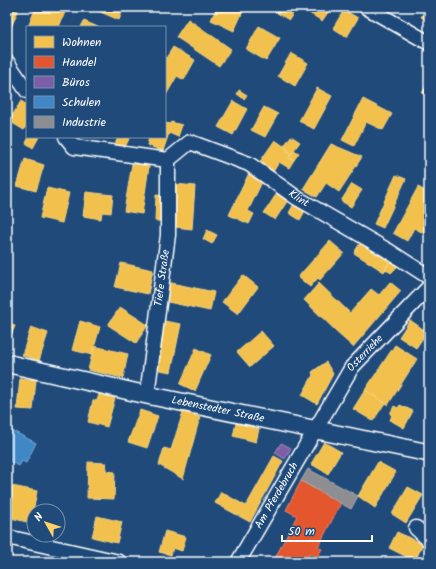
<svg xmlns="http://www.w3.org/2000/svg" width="436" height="569" viewBox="0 0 436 569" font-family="Kalam,sans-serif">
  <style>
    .homes { fill: #f2c14e; stroke: #f6d483 }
    .shops { fill: #e4572e; stroke: #ec896d }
    .offices { fill: #7b5ea7; stroke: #a38ec1 }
    .schools { fill: #3f88c5; stroke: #79acd6 }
    .industry { fill: #8d8d92; stroke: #afafb3 }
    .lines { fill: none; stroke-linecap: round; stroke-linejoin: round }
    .minor-casing { stroke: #fff; stroke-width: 17 }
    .tertiary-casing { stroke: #fff; stroke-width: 20 }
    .minor { stroke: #1f4a7a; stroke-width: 14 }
    .tertiary { stroke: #1f4a7a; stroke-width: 17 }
    .labels { text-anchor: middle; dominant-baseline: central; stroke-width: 4; stroke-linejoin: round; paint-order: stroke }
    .street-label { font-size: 11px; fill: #fff; stroke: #1f4a7a }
  </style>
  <rect width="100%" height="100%" fill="#1f4a7a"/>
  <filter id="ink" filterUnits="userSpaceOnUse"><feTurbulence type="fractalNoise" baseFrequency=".025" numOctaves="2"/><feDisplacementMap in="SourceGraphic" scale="8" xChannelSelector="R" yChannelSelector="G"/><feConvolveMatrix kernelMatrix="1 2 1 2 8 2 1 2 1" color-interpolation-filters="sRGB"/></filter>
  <g filter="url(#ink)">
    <!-- homes -->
    <path class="homes" d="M7 7 18 11 7 37Z
      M36 7H67L59 27H54L50 25 49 27H28Z
      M97 7H124L119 20 96 10Z
      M217 7H245L234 31 211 20Z
      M270 7H293L296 9 289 20 269 8Z
      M308 7H329L331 8 322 21 306 11Z
      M427 7H429V22L421 17Z
      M344 10 358 18 347 37 333 28Z
      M188 19 231 49 219 66 176 37Z
      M84 21 98 27H81Z
      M259 26 280 38 266 61 246 49Z
      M173 47 195 60 184 80 177 76 165 97V60Z
      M291 53 308 63 295 86 278 76Z
      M429 82V97L422 93Z
      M317 88 332 96 314 129 299 121Z
      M239 90 247 95 244 99 237 94Z
      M363 99 392 114 383 130 366 122 354 146 342 140Z
      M21 101 27 105V124L24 130 9 121Z
      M233 101 247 109 233 135 218 127Z
      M264 107 278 114 265 137 251 130Z
      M171 122 182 125 178 137 169 133 163 151 147 145 149 137H165V123L170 124Z
      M291 136 300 142 291 154 287 151 288 149 284 146Z
      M29 137H39L33 148 26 143Z
      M118 137H130L123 151 114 147Z
      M275 140 288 149 287 151 291 154 289 158 294 160 289 168 279 162 273 172 259 163Z
      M331 144 362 157 339 192 326 183 317 197 303 189Z
      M294 150 299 153 294 160 289 158Z
      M25 159 44 165 36 191 17 186Z
      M132 164 149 166 142 214 124 211Z
      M250 171 263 180 248 211 254 214 249 224 229 215Z
      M7 174 12 175 7 191Z
      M396 175 406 179 383 228 374 224Z
      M175 184 195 186 192 229 175 227 176 210 173 209Z
      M352 184 362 190 351 207 341 201Z
      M418 187 429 193V201L423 212 429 215V236L414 228 407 241 393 233Z
      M47 188 69 193 62 223 40 218Z
      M86 192 113 195 111 213 102 212 101 219 83 216Z
      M277 193 288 200 275 220 264 213Z
      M156 195 165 196 164 221H155Z
      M295 202 306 209 300 220 289 213Z
      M207 230 217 235 212 244 203 239Z
      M330 241 344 253 320 280 318 278 310 287 298 277Z
      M360 243 390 261 384 272 354 253Z
      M390 261 398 266 391 273 385 269Z
      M121 263 153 270 148 294 115 287Z
      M243 275 258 287 238 314 222 302Z
      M167 282 214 292 210 311 163 301Z
      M390 282 401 291 353 347 335 331V330L304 300 319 283 350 313 371 289 379 295Z
      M120 307 148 325 136 343 108 325Z
      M410 320 427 332 416 348 399 337Z
      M80 321 100 327 92 355 72 350Z
      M164 321 181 324 171 372 154 369Z
      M7 322 15 326 7 345Z
      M31 327 48 333 39 361 22 355Z
      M261 331 274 346 250 367 237 352Z
      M395 345 417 359 388 405 365 390Z
      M94 346 128 354 123 378 88 370Z
      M196 348 211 355 195 391 180 384Z
      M326 362 333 374 317 404 302 395 313 375 312 372Z
      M20 378 36 380 33 410 17 409Z
      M365 390 385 403 373 421 353 409Z
      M99 394 115 398 107 427 88 422 93 400 97 401Z
      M400 405 413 411 404 428 390 420 392 415 390 414 394 406 398 408Z
      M140 410 158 416 147 448 128 442Z
      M183 412 200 417 183 479 159 465 164 448 171 450Z
      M236 423 259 429 256 442 233 436Z
      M324 442 341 452 328 474 311 464Z
      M274 456 283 461 250 522 215 503 221 492 246 506Z
      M88 462 106 463V471L115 472 114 499 87 498Z
      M378 462 396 472 375 508 358 496Z
      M7 485 37 491 31 523 7 517Z
      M408 487 423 495 406 523 392 514Z
      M97 516 122 522 117 543 92 537Z
      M165 531 186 537 182 551 173 548 171 555 159 552Z
      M397 532 423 544 415 561 389 548Z"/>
    <!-- shops -->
    <path class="shops" d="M301 481 341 503 318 547 322 549 317 557 310 554 305 562H273L297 516 286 510Z"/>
    <!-- offices -->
    <path class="offices" d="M281 443 291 448 285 459 275 453Z"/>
    <!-- schools -->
    <path class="schools" d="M7 428 36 443 26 463 22 461 19 466 7 460 8 454H7Z"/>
    <!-- industry -->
    <path class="industry" d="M308 469 358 496 351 509 301 481Z"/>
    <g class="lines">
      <defs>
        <g id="minor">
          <path d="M366 7 429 43"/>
          <path d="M7 62 27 91"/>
          <path d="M66 137 74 147 168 160"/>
          <path id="s1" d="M168 160 190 142 249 164 297 198 387 250 429 277"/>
          <path id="s2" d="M147 395 168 235V160"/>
          <path d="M416 528 429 540"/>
          <path d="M7 537 119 562"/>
          <path id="s3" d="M238 562 352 367 429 287"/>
        </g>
        <g id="tertiary">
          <path id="s4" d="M7 363 14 365 147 395 429 453"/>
        </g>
      </defs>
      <!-- minor casing -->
      <use href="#minor" class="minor-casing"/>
      <!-- tertiary casing -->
      <use href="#tertiary" class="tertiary-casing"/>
      <!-- minor -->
      <use href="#minor" class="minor"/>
      <!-- tertiary -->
      <use href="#tertiary" class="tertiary"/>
    </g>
  </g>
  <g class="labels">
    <!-- street labels -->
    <g class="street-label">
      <text stroke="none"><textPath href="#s1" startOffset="152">Klint</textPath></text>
      <text stroke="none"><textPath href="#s2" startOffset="118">Tiefe Straße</textPath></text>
      <text stroke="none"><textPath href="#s3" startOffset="245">Osterriehe</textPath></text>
      <text stroke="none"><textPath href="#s4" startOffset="216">Lebenstedter Straße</textPath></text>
      <text stroke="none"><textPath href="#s3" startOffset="77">Am Pferdebruch</textPath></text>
    </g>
  </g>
  <!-- margin -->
  <rect width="436" height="569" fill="none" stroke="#1f4a7a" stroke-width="24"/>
  <rect x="12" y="12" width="412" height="545" fill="none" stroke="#fff" stroke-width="1.5" filter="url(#ink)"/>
  <!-- legend -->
  <rect x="26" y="26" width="140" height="112" fill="#1f4a7a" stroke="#7992af"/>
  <rect x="34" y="36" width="20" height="12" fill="#f2c14e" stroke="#7992af"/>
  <text x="62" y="46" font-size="12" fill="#ffffff">Wohnen</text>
  <rect x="34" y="56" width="20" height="12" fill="#e4572e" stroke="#7992af"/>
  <text x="62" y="66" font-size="12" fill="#ffffff">Handel</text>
  <rect x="34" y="76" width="20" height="12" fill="#7b5ea7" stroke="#7992af"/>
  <text x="62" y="86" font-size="12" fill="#ffffff">Büros</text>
  <rect x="34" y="96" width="20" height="12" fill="#3f88c5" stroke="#7992af"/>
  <text x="62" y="106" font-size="12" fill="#ffffff">Schulen</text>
  <rect x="34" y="116" width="20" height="12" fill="#8d8d92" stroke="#7992af"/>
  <text x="62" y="126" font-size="12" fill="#ffffff">Industrie</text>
  <!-- north arrow -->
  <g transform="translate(46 523) rotate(309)"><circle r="19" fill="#1f4a7a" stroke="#7992af"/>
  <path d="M0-3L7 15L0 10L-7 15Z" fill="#ffd166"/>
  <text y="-6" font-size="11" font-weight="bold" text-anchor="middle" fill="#ffffff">N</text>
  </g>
  <!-- scale -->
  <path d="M282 535v6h90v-6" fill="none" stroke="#ffffff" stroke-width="2"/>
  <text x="288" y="535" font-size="12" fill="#ffffff" stroke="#1f4a7a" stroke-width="3" paint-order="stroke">50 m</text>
</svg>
